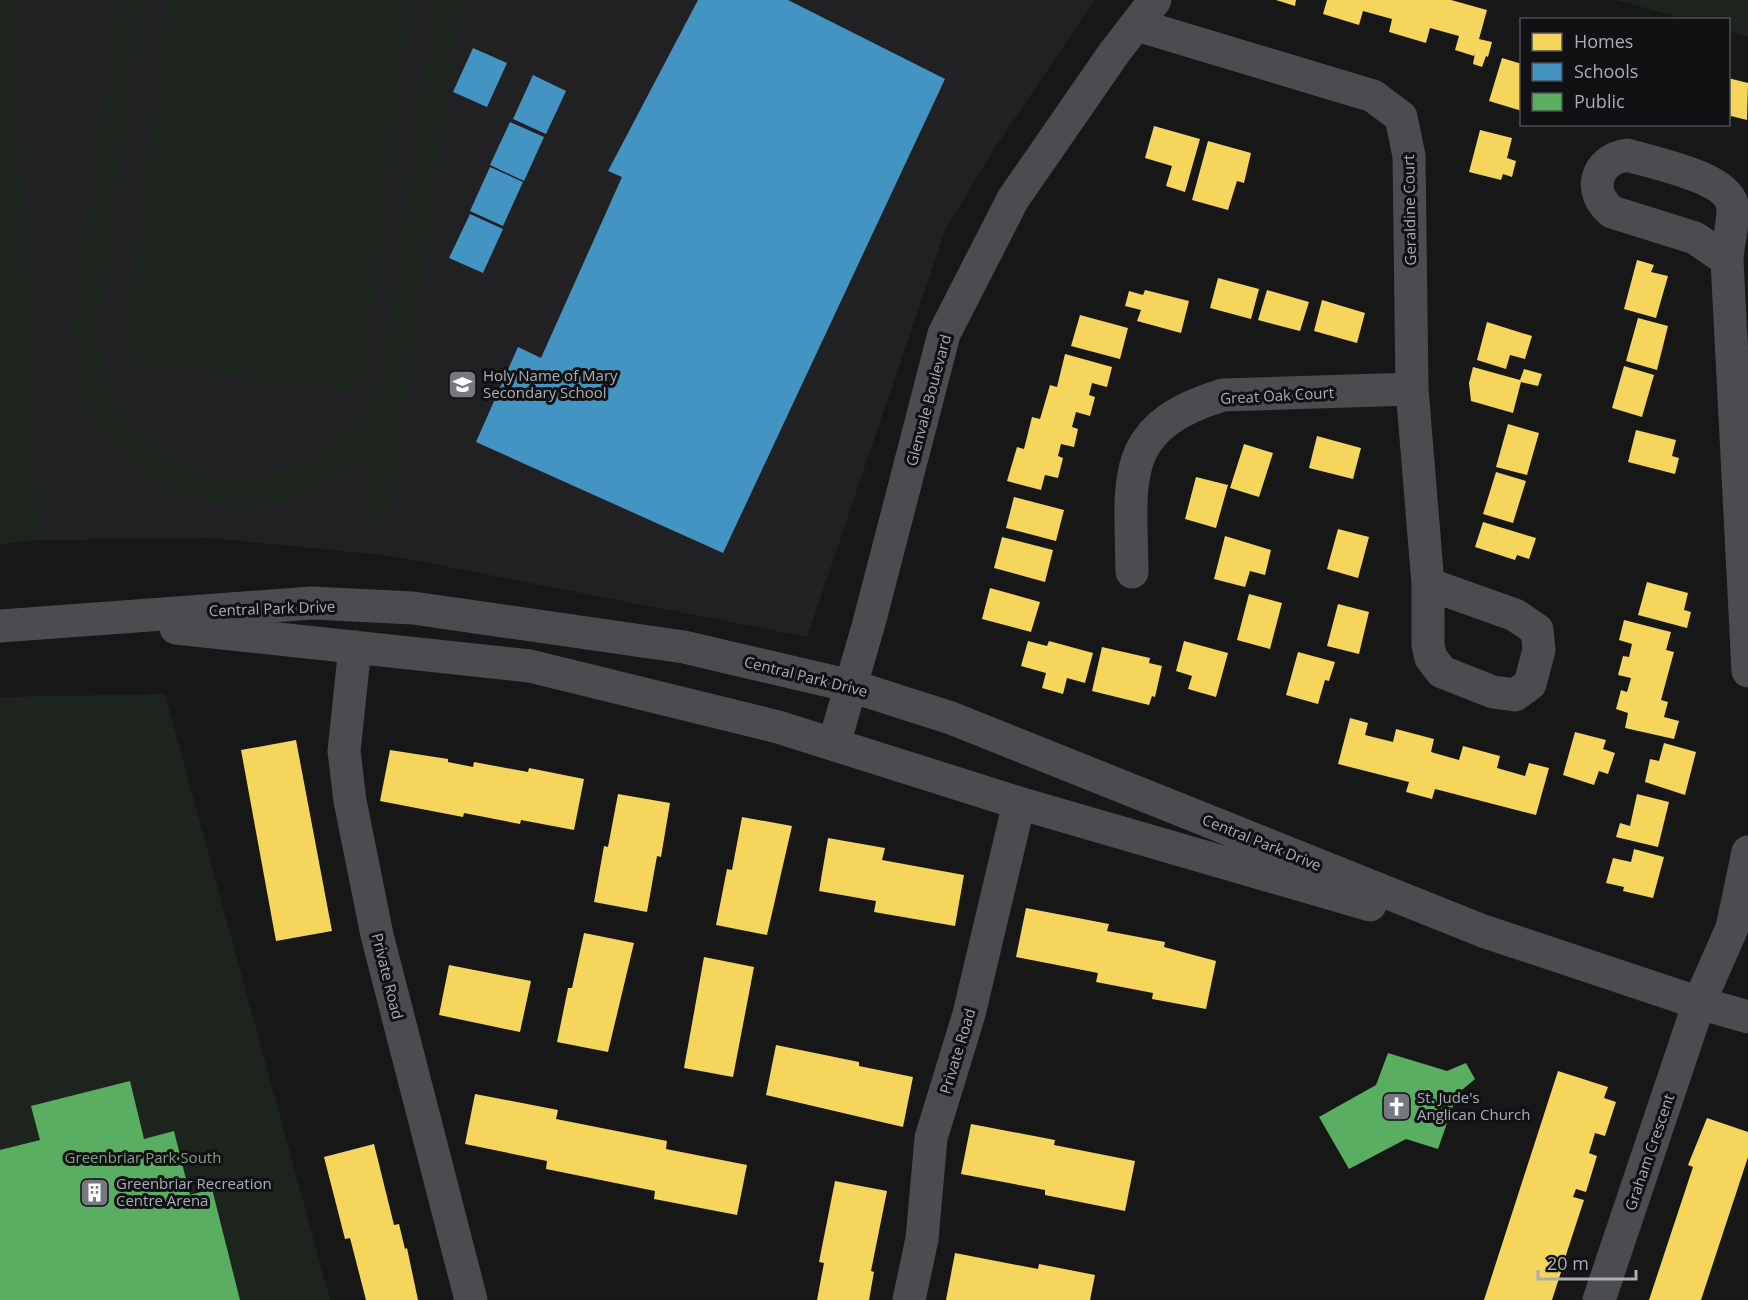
<svg xmlns="http://www.w3.org/2000/svg" width="1748" height="1300" viewBox="0 0 1748 1300" font-family="'Open Sans',sans-serif">
  <style>
    .built { fill: #212123 }
    .park { fill: #1d241e }
    .homes { fill: #f6d55c }
    .schools { fill: #4393c3 }
    .public { fill: #5aae61 }
    .lines { fill: none; stroke-linecap: round; stroke-linejoin: round }
    .minor { stroke: #4b4c50; stroke-width: 33 }
    .labels { text-anchor: middle; dominant-baseline: central; stroke-width: 6; stroke-linejoin: round; paint-order: stroke }
    .street-label { font-size: 15px; fill: #a8adb8; stroke: #111113 }
    .poi-label { font-size: 15px; fill: #a8adb8; stroke: #111113; text-anchor: start }
    .park-label { font-size: 15px; fill: #7fa381; stroke: #111113 }
  </style>
  <rect width="100%" height="100%" fill="#171717"/>
  <!-- built -->
  <path class="built" d="M14 0H1095L994 149 945 231 807 637 392 556 210 538 40 540Z"/>
  <!-- park -->
  <path class="park" d="M0 0H14L40 540 0 544Z
    M118 0H142L98 334 108 383 133 426 173 457 220 474H270L317 456 355 425 381 381 432 0H461L388 523 361 520 370 457 363 458C347 470 329 484 310 493 234 526 142 496 98 427 78 396 72 358 72 322Z
    M168 0H412L362 393 121 361Z
    M1616 0H1748V37L1729 31 1728 20 1686 19Z
    M165 694 330 1300H0V697Z"/>
  <!-- homes -->
  <path class="homes" d="M1276 0H1296L1295 6Z
    M1327 0H1451L1487 10 1479 39 1492 42 1488 57 1486 56 1482 67 1473 64 1475 53 1474 56 1455 50 1459 36 1430 28 1426 43 1389 32 1392 19 1363 11 1359 25 1323 14Z
    M1502 58 1522 64V111L1489 101Z
    M1728 78 1748 83 1747 120 1731 116 1729 124Z
    M1154 126 1200 139 1185 192 1166 186 1172 166 1145 158Z
    M1480 130 1512 138 1507 158 1516 161 1512 177 1503 174 1501 180 1469 172Z
    M1208 141 1251 153 1244 183 1237 181 1228 210 1192 200Z
    M1637 260 1654 265 1651 272 1668 276 1656 318 1624 309Z
    M1218 278 1259 289 1251 319 1210 308Z
    M1145 290 1189 301 1181 333 1137 321 1141 310 1125 306 1129 291 1143 295Z
    M1267 290 1309 302 1300 331 1258 320Z
    M1322 300 1365 313 1357 343 1314 331Z
    M1080 315 1128 328 1120 359 1071 346Z
    M1638 318 1668 326 1657 370 1626 361Z
    M1487 322 1532 336 1525 359 1510 355 1506 369 1477 360Z
    M1065 354 1112 367 1107 387 1092 383 1089 395 1095 397 1090 416 1076 412 1072 427 1078 429 1074 447 1061 444 1058 456 1063 458 1058 478 1045 475 1041 490 1007 481 1017 447 1024 449 1032 417 1040 419 1050 385 1057 387Z
    M1624 366 1654 375 1642 417 1612 408Z
    M1473 367 1520 380 1524 369 1542 374 1538 386 1521 382 1513 413 1471 401 1469 383Z
    M1508 424 1539 433 1527 475 1496 467Z
    M1636 430 1676 440 1672 456 1679 458 1675 474 1628 462Z
    M1317 436 1361 448 1353 479 1309 468Z
    M1244 444 1273 453 1259 497 1230 488Z
    M1496 472 1526 481 1513 523 1483 514Z
    M1196 477 1228 485 1216 528 1185 519Z
    M1014 497 1064 510 1056 541 1006 528Z
    M1483 522 1536 538 1529 559 1517 555 1515 560 1475 547Z
    M1338 529 1369 537 1358 578 1327 569Z
    M1225 536 1271 550 1265 575 1250 571 1245 587 1214 579Z
    M1002 537 1053 550 1045 582 994 568Z
    M1647 582 1688 593 1684 610 1691 612 1687 628 1638 615Z
    M990 588 1040 602 1031 632 982 619Z
    M1249 594 1282 603 1270 649 1237 640Z
    M1338 604 1369 612 1359 654 1327 646Z
    M1624 620 1671 632 1666 650 1674 652 1661 700 1668 702 1664 717 1679 721 1674 739 1625 728 1628 713 1616 709 1621 690 1627 692 1631 678 1618 675 1623 656 1629 657 1632 644 1619 640Z
    M1028 641 1047 646 1049 641 1093 653 1085 683 1067 678 1063 694 1042 688 1046 673 1021 666Z
    M1184 641 1228 653 1216 697 1188 689 1192 676 1176 671Z
    M1102 647 1150 658 1149 663 1162 666 1155 697 1152 696 1149 705 1092 691Z
    M1298 652 1335 662 1329 681 1325 680 1318 704 1286 695Z
    M1350 718 1368 723 1365 735 1393 742 1396 729 1434 739 1431 752 1459 760 1463 746 1500 756 1497 768 1525 776 1529 763 1549 768 1536 815 1435 789 1432 799 1406 792 1409 782 1338 764Z
    M1575 732 1606 740 1603 749 1615 753 1608 774 1599 771 1594 785 1563 775Z
    M296 740 332 931 276 941 241 750Z
    M1664 743 1696 752 1685 795 1645 782 1650 759 1659 761Z
    M390 750 448 759V762L473 767 474 762 528 772 529 768 584 779 574 830 521 820 520 824 464 813 463 817 380 801Z
    M618 794 670 803 661 857 657 856 647 912 594 902 604 846 608 847Z
    M1637 794 1669 802 1658 847 1616 837 1620 823 1630 826Z
    M742 817 792 826 767 935 716 925 727 869 732 870Z
    M828 838 885 848 882 860 964 875 955 926 874 912 876 901 819 891Z
    M1634 849 1664 857 1653 898 1623 891 1624 887 1606 883 1613 858 1631 862Z
    M1026 908 1109 924 1107 931 1165 942 1164 947 1216 961 1206 1009 1152 999 1153 993 1096 982 1098 973 1016 957Z
    M584 933 634 943 608 1052 557 1042 568 988H572Z
    M704 957 754 967 733 1077 684 1068Z
    M449 965 531 981 520 1032 439 1015Z
    M776 1045 859 1062V1066L913 1077 903 1127 766 1095Z
    M1558 1071 1608 1087 1604 1098 1616 1102 1605 1136 1595 1133 1589 1153 1597 1156 1586 1192 1576 1189 1573 1197 1584 1200 1564 1261 1554 1257 1551 1266 1562 1269 1552 1300H1484Z
    M475 1094 558 1110 556 1119 667 1141 666 1149 747 1165 737 1215 654 1199 655 1191 546 1169 547 1161 465 1144Z
    M1707 1118 1748 1132V1157L1701 1300H1649L1693 1167 1688 1165Z
    M971 1124 1055 1140 1054 1145 1135 1161 1125 1211 1045 1195V1190L961 1174Z
    M374 1144 394 1225 399 1224 405 1249 407 1248 418 1300H366L350 1238 345 1239 324 1157Z
    M835 1181 887 1191 871 1271 874 1272 869 1300H817L824 1263 819 1262Z
    M955 1253 1038 1269 1039 1264 1095 1275 1090 1300H946Z"/>
  <!-- schools -->
  <path class="schools" d="M698 0H788L945 79 723 553 476 442 518 347 541 358 622 177 608 171Z
    M473 48 507 63 487 107 453 92Z
    M533 75 566 91 546 134 513 119Z
    M510 122 544 137 524 181 490 165Z
    M490 167 523 182 503 226 470 211Z
    M470 214 503 229 483 273 449 258Z"/>
  <!-- public -->
  <path class="public" d="M1388 1053 1447 1071 1466 1063 1475 1079 1457 1094 1438 1149 1406 1139 1349 1169 1319 1117 1376 1085Z
    M130 1081 144 1139 174 1131 190 1195 212 1189 240 1300H0V1150L40 1140 31 1106Z"/>
  <g class="lines">
    <!-- minor -->
    <path class="minor" d="M1137 25 1373 96 1401 117 1409 156 1412 389 1428 584V645L1431 658 1442 672 1493 692 1515 695 1530 684 1539 650 1537 630 1515 615 1428 584
      M1727 260 1695 238 1612 212C1587 192 1595 160 1627 155 1652 163 1732 177 1733 209 1733 225 1728 243 1727 260L1748 671
      M1132 572C1131 479 1117 427 1223 395L1412 389
      M0 626 312 603 413 608 684 647 851 686 951 718 1483 931 1699 1003 1748 1017
      M176 628 530 666 778 727 1019 803 1370 905
      M355 647 344 751 350 801 377 935 471 1300
      M834 744 869 623 944 334 1013 199 1114 53 1155 0
      M909 1300 922 1239 931 1138 969 1014 1019 803
      M1599 1300 1699 1003 1732 928 1748 852"/>
  </g>
  <!-- icons -->
  <defs>
    <symbol id="school-square" viewBox="-11 -11 22 22"><rect x="-9" y="-9" width="18" height="18" rx="4" fill="#757880" stroke="#111113"/><path d="M0-5L7-2L0 1L-7-2ZM-4 1L0 2.5L4 1V4Q0 6-4 4Z" fill="#fff"/></symbol>
    <symbol id="church-square" viewBox="-11 -11 22 22"><rect x="-9" y="-9" width="18" height="18" rx="4" fill="#757880" stroke="#111113"/><path d="M-1.2-6h2.4v3.5h3.3v2.4h-3.3V6h-2.4V-.1h-3.3v-2.4h3.3Z" fill="#fff"/></symbol>
    <symbol id="building-square" viewBox="-11 -11 22 22"><rect x="-9" y="-9" width="18" height="18" rx="4" fill="#757880" stroke="#111113"/><path d="M-4-6H4V6H1V3H-1V6H-4ZM-2.5-4.3h1.7v1.8h-1.7ZM.8-4.3h1.7v1.8H.8ZM-2.5-1h1.7V.8h-1.7ZM.8-1h1.7V.8H.8Z" fill="#fff"/></symbol>
  </defs>
  <g fill-rule="evenodd">
    <use href="#school-square" x="446" y="368" width="33" height="33"/>
    <use href="#church-square" x="1380" y="1090" width="33" height="33"/>
    <use href="#building-square" x="78" y="1176" width="33" height="33"/>
  </g>
  <g class="labels">
    <!-- street labels -->
    <g class="street-label">
      <text transform="translate(1409 210) rotate(-91)">Geraldine Court</text>
      <text transform="translate(1277 395) rotate(-3)">Great Oak Court</text>
      <text transform="translate(928 400) rotate(-75)">Glenvale Boulevard</text>
      <text transform="translate(272 608) rotate(-2)">Central Park Drive</text>
      <text transform="translate(806 676) rotate(14)">Central Park Drive</text>
      <text transform="translate(1262 842) rotate(22)">Central Park Drive</text>
      <text transform="translate(388 976) rotate(76)">Private Road</text>
      <text transform="translate(957 1051) rotate(-73)">Private Road</text>
      <text transform="translate(1649 1152) rotate(-71)">Graham Crescent</text>
    </g>
    <!-- poi labels -->
    <g class="poi-label">
      <text x="483" y="375">Holy Name of Mary<tspan x="483" dy="17">Secondary School</tspan></text>
      <text x="1417" y="1097">St. Jude's<tspan x="1417" dy="17">Anglican Church</tspan></text>
      <text x="116" y="1183">Greenbriar Recreation<tspan x="116" dy="17">Centre Arena</tspan></text>
    </g>
    <!-- park labels -->
    <g class="park-label">
      <text x="143" y="1157">Greenbriar Park South</text>
    </g>
  </g>
  <!-- legend -->
  <rect x="1520" y="18" width="210" height="108" fill="#111113" stroke="#4d4f55" stroke-width="1.5"/>
  <rect x="1532" y="33" width="30" height="18" fill="#f6d55c" stroke="#4d4f55" stroke-width="1.5"/>
  <text x="1574" y="48" font-size="18" fill="#a8adb8">Homes</text>
  <rect x="1532" y="63" width="30" height="18" fill="#4393c3" stroke="#4d4f55" stroke-width="1.5"/>
  <text x="1574" y="78" font-size="18" fill="#a8adb8">Schools</text>
  <rect x="1532" y="93" width="30" height="18" fill="#5aae61" stroke="#4d4f55" stroke-width="1.5"/>
  <text x="1574" y="108" font-size="18" fill="#a8adb8">Public</text>
  <!-- scale -->
  <path d="M1538 1270v9h98v-9" fill="none" stroke="#a8adb8" stroke-width="3"/>
  <text x="1547" y="1270" font-size="18" fill="#a8adb8" stroke="#111113" stroke-width="4.5" paint-order="stroke">20 m</text>
</svg>
